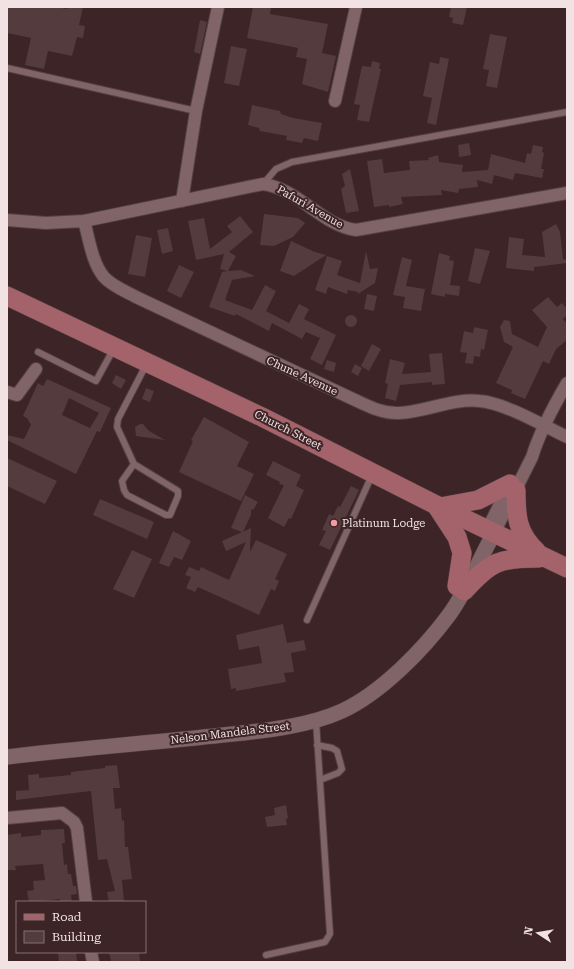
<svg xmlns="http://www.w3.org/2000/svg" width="574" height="969" viewBox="0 0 574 969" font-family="'Roboto Serif',serif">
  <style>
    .building { fill: #543b3d; fill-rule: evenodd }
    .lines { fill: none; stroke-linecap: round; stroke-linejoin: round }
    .service-casing { stroke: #544042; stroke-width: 8 }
    .minor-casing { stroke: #544042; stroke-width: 14 }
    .tertiary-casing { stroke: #544042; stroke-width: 16 }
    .primary-casing { stroke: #544042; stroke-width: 20 }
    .service { stroke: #806467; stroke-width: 6 }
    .minor { stroke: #806467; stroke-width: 12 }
    .tertiary { stroke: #806467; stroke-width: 15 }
    .primary { stroke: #a4626a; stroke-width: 19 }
    .poi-dot { fill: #f49aa3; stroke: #3c2427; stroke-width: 1.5 }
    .labels { text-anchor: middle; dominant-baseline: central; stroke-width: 4; stroke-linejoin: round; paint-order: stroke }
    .street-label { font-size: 11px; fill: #f2e2e3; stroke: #3c2427 }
    .poi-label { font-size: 11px; fill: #f2e2e3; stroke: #3c2427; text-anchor: start }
  </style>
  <rect width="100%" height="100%" fill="#3c2427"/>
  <!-- building -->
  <path class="building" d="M7 7H57L67 9V7H83L79 25 85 26 83 38 77 37 72 56 48 51 44 69 25 65 31 38 7 33Z
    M253 7H271L270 14 328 24 322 53 336 56 328 92 302 84 307 59 296 57 298 48 247 38Z
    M451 7H467L463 25 452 23 453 18 449 17Z
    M200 20 207 22 200 54 194 52Z
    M490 34 507 37 497 88 486 86 489 70 483 69Z
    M231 46 247 49 239 86 224 83Z
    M440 57 449 59 436 125 427 123 432 98 423 96 430 62 439 64Z
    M372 61 380 63 379 69H381L369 122 357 120 360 105 354 104 362 66 371 67Z
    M252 105 280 111 281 114 293 118 322 123 318 141 304 138 302 143 286 140 287 136 260 131 259 128 248 125Z
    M469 143 471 155 459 157 458 145Z
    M533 145 543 147 542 152 544 153 541 169H544L542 178 515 173 513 180 494 175 492 184 477 180 478 187 459 189 458 193 441 190 442 195 401 197 403 204 389 207V205L374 207 367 161 382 159 384 173 410 170 409 161 429 160 428 158 438 155 439 162 463 165 462 172 488 170 491 154 525 163 527 153 531 154Z
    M350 169 359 211 346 213 341 189 345 186 342 174Z
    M264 214 298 218 305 223 293 237 274 246 260 245Z
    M240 216 253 232 229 252 236 256 228 271 241 270 255 276 232 280 225 300 252 310 265 285 276 291 266 311 289 323 299 304 309 309 304 319 336 335 322 365 310 359 320 338 306 332 302 339 272 323 269 331 236 314 235 316 209 307 222 272 227 271 220 269 224 254 196 260 188 221 204 218 210 249 232 232 227 226Z
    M556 224 560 232 563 259 567 260V263L534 267V271L506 268 509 237 524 239 522 255 545 257 542 232Z
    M168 228 173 251 162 254 157 230Z
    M136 235 152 238 145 277 128 274Z
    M291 241 315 252 326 255 294 276 280 271Z
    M475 248 490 251 480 284 468 281Z
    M366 251 370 269 378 268 375 283 358 294V292L348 290 347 294 328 287 326 294 315 290 327 256 342 261 337 275 360 283Z
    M439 253 450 256 449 260 454 261 450 285 460 286 459 296 445 294V297L431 294Z
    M402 257 412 260 406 286 425 289 421 311 403 308 405 297 393 295Z
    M179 265 194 272 181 298 167 291Z
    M367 294 377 296 374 311 364 309Z
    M548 297 557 307 562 303 567 309V315L563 319 567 324V340L556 349 549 364 543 361 525 399 511 393 512 390 496 383 513 347 504 342 500 327 504 320 510 321 512 334 538 347 547 327 532 310Z
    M345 321a6 6 0 1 1 12 0a6 6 0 1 1-12 0Z
    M474 327 488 330 484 350 481 349 480 357 474 356 473 364 465 363 467 353 460 352 464 331 473 333Z
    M372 344 381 349 369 371 361 366Z
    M442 353 445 384 432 385V382L400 385 396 401 385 398 388 384 385 383 390 359 405 363 402 374 431 372 429 354Z
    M327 360 336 363 334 372 324 369Z
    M355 364 362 368 358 376 351 372Z
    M116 375 126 380 121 389 112 383Z
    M47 379 111 408 100 432 97 431 76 474 7 440V435L24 439 31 425 27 418 23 416 38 383 43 386ZM69 398 99 413 90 428 62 415Z
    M146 388 154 391 150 402 142 399Z
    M204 417 249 442 237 466 254 474 241 501 179 472 193 441 191 440Z
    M140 424H143L149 431 165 440 136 436 135 427Z
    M7 458 57 481 45 504 7 486Z
    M273 461 301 475 296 486 304 490 291 519 289 518 284 527 268 518 284 485 279 484 280 482 266 475Z
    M351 486 359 490 330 550 319 545 326 531 322 530 329 514 333 516 338 506 340 507Z
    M245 495 258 502 253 510 251 509V515L243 532 251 528 250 552 256 540 287 554 275 579 279 581 275 591 271 589 259 615 198 587 195 592 186 588 191 577 185 575 189 567 199 571 201 567 229 580 246 542 226 551 222 541 242 532 231 528Z
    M100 499 154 522 147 539 93 515Z
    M173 531 191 541 182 560 174 557 169 567 159 563Z
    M132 550 152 559 134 598 113 589Z
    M283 624 287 643 304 640 306 650 291 653 294 672 284 673 286 682 236 691V688L231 689 228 669 262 663 259 646 239 650 236 635Z
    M117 765 120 788H113L115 809 121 808 122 821 124 820 125 847H128L132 879 122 880 124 901 109 902 107 892 115 891 107 859 98 860 91 791 16 800V791L29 790 28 775 39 774V778L71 775V772L105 768V766Z
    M286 805 288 818 286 819 287 825 267 827 265 817 275 815 274 808Z
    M64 829 65 843H62L64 865 67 864 68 874H71L73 886H76L77 894 71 895 72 902H60V899L29 902 27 891 34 890 33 881 45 880 43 864 15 866 16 870H7V835L21 833V837L41 835V830Z
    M76 952 77 962H59L58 953Z
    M109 952H139L140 962H113L111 961Z"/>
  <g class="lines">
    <defs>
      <path id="service" d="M7 68 196 111
        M263 184 276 169 292 162 567 112
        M38 352 96 381 113 350
        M134 464 122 481 124 490 127 495 166 515H170L178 496V491L134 464 117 427 118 419 146 365
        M307 620 372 475
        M317 745 332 748 337 751 342 769 338 773 320 780
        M266 955 325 942 330 934 316 721"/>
      <path id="minor" d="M335 101 356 7
        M182 201 196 111 218 7
        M7 220 46 223 84 221 263 184C299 189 321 225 356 230L567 193
        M84 221C89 238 92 263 104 277 112 286 125 291 136 297L355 400C368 406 383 414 399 413 426 412 452 398 480 401 505 403 544 426 567 437
        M7 392 17 395 36 369
        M487 530 509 486
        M494 533 532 457C540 431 553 407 567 383
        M7 818 62 813 74 822 77 828 86 902
        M91 952 93 962"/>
      <path id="tertiary" d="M7 757C79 748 151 743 223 735 261 731 307 727 342 711 381 693 423 650 449 615 467 590 479 560 494 533"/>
      <path id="primary" d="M7 296 262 417 436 505 567 568
        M516 490C516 517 517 533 537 552
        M436 505 457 537 462 553 457 586
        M440 507 478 500 510 484
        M464 591C491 561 499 558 539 558"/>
    </defs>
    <!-- service casing -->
    <use href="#service" class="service-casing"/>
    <!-- minor casing -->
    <use href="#minor" class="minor-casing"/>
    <!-- tertiary casing -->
    <use href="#tertiary" class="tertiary-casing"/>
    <!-- primary casing -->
    <use href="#primary" class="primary-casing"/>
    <!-- service -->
    <use href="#service" class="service"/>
    <!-- minor -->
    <use href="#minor" class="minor"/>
    <!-- tertiary -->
    <use href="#tertiary" class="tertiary"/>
    <!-- primary -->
    <use href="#primary" class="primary"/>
  </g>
  <!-- markers -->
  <circle class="poi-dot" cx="334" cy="523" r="4"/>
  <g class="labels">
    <!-- street labels -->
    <g class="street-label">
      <text transform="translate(310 207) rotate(30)">Pafuri Avenue</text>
      <text transform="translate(302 376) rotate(25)">Chune Avenue</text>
      <text transform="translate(288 430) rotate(27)">Church Street</text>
      <text transform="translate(230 733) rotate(-7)">Nelson Mandela Street</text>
    </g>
    <!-- poi labels -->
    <g class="poi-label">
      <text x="342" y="523">Platinum Lodge</text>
    </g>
  </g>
  <!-- border -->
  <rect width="574" height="969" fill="none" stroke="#f2e2e3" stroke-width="16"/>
  <!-- legend -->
  <rect x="16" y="901" width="130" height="52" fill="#3c2427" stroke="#857072"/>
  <rect x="24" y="914" width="20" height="6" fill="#a4626a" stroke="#857072"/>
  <text x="52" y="921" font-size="12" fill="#f2e2e3">Road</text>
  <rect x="24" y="931" width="20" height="12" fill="#543b3d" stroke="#857072"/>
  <text x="52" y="941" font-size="12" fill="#f2e2e3">Building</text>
  <!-- north arrow -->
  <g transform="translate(538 933) rotate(282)" stroke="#3c2427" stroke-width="3" paint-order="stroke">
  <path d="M0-3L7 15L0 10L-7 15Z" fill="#f2e2e3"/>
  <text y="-6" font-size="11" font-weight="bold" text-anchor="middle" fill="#f2e2e3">N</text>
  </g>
</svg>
